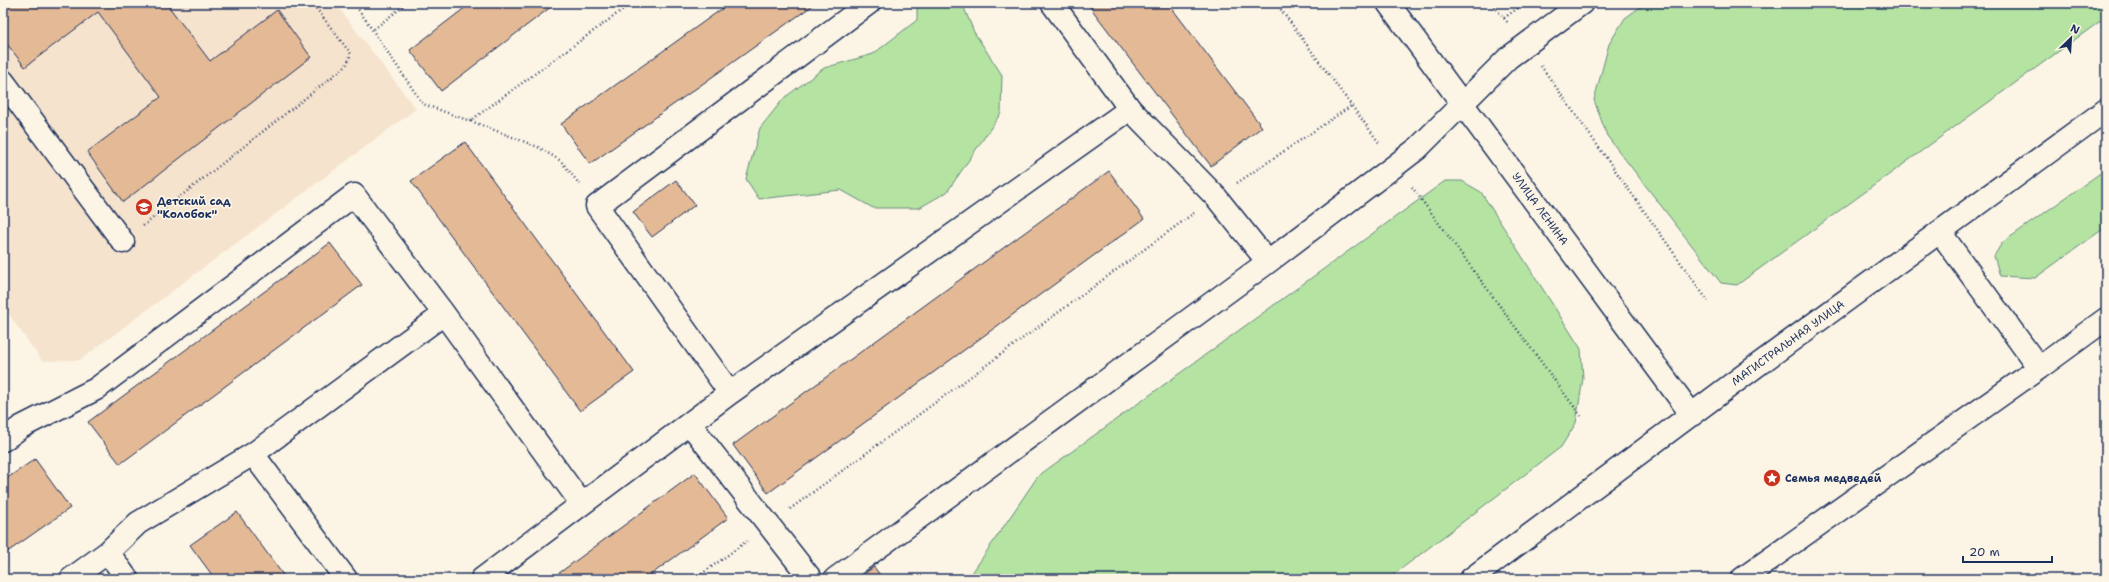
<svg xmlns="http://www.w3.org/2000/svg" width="2109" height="582" viewBox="0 0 2109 582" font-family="'Shantell Sans',sans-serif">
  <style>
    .built { fill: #f5e3cd }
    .green { fill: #b5e3a2; stroke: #688980 }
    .building { fill: #e4b995; stroke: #1b2f5e }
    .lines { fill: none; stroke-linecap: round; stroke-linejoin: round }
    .minor-casing { stroke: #1b2f5e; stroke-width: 25 }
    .major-casing { stroke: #1b2f5e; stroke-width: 25 }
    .path { stroke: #1b2f5e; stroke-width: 2.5; stroke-dasharray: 1 3; stroke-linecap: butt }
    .minor { stroke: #fcf5e5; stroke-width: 22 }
    .major { stroke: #fcf5e5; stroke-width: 22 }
    .labels { text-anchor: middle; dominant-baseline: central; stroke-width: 3.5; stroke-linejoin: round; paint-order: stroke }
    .poi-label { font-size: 11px; font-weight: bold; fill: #1b2f5e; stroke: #fcf5e5; text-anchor: start }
    .street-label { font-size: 11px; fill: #1b2f5e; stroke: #fcf5e5 }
  </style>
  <rect width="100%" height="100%" fill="#fcf5e5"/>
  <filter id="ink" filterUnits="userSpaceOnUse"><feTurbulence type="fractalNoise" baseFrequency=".025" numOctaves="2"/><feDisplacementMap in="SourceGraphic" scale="8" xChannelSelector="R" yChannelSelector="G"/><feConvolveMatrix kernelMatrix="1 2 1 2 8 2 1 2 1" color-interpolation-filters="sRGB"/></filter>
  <g filter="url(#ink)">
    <!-- built -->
    <path class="built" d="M3 3H335L416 109 80 360 42 361 3 306Z"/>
    <!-- green -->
    <path class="green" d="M917 3H962L974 32 1002 75 1001 113 947 192 919 208H873L841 190 759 199 746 179 760 128 784 98 824 68 873 54 917 20Z
      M1646 3H2106V17L1737 285 1721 283 1607 136 1594 100 1609 44 1625 18Z
      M2106 169V227L2035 278 2000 276 1994 256 2002 243Z
      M1445 181H1462L1481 192 1581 349 1583 378 1576 423 1561 447 1388 579H970L972 573 1038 476Z"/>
    <!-- building -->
    <path class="building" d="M10 3H166L210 61 277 10 311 57 123 202 87 152 161 97 98 12 25 67 3 39V8Z
      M471 3H556L441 91 410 50Z
      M730 3H816L590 164 561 124Z
      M1087 3H1168L1262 127 1211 166Z
      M465 142 634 372 580 411 411 181Z
      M1109 171 1144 219 768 493 733 445Z
      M676 180 695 205 652 237 633 212Z
      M330 243 362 285 120 464 88 422Z
      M35 459 70 508 3 555V481Z
      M695 473 728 518 645 579H551Z
      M237 512 286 579H215L190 545Z
      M874 567 883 579H857Z"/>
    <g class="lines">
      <defs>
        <path id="minor" d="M3 81 123 242
          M1130 109 1216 197 1268 262
          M2039 368 2106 319
          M730 393 597 206 869 3
          M690 424 811 579
          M3 440 21 427 96 389 354 195 444 314
          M253 454 346 579
          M108 552 138 523 253 454 444 314 581 503
          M71 579 108 552 127 579
          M482 579 730 393 1130 109 1052 3
          M835 579 1268 262 1396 165 1418 148 1508 58 1582 3
          M1742 579 2039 368 1940 232"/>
        <path id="major" d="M1388 3 1692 415
          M1471 579 1755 367 2106 110"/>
      </defs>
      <!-- minor casing -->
      <use href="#minor" class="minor-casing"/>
      <!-- major casing -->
      <use href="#major" class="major-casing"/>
      <!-- path -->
      <path class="path" d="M354 3 423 104 470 121 632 3
        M1276 3 1380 144
        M1491 3 1509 24
        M1504 18 1525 3
        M374 29 407 3
        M1541 66 1708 301
        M471 121 538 147 561 161 581 186
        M1237 183 1351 106
        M1412 187 1581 416
        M143 226 346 66 351 54 312 3
        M790 509 1194 213
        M695 579 747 541"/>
      <!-- minor -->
      <use href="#minor" class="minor"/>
      <!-- major -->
      <use href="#major" class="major"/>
    </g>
  </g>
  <!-- icons -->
  <defs>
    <symbol id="school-disc" viewBox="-11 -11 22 22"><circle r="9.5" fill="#c8321e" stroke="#fcf5e5"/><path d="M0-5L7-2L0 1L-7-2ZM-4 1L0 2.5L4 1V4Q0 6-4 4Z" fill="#fff"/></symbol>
    <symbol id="sight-disc" viewBox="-11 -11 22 22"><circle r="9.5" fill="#c8321e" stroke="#fcf5e5"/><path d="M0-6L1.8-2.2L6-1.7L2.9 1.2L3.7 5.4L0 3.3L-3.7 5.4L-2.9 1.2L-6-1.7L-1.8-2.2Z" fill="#fff"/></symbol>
  </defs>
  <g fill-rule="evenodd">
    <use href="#school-disc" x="134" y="197" width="20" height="20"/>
    <use href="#sight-disc" x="1762" y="468" width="20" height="20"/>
  </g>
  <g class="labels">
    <!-- poi labels -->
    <g class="poi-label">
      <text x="157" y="201">Детский сад<tspan x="157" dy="13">"Колобок"</tspan></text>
      <text x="1785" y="478">Семья медведей</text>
    </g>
    <!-- street labels -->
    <g class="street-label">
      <text transform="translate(1540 209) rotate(54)">УЛИЦА ЛЕНИНА</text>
      <text transform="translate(1788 343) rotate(-36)">МАГИСТРАЛЬНАЯ УЛИЦА</text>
    </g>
  </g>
  <!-- margin -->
  <rect width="2109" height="582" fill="none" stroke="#fcf5e5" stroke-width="16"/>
  <rect x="8" y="8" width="2093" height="566" fill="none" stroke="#1b2f5e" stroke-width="1.5" filter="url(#ink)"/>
  <!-- north arrow -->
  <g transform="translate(2071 38) rotate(25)" stroke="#fcf5e5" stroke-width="3" paint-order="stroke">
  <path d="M0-3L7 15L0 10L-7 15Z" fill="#1b2f5e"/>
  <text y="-6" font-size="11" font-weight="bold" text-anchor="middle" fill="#1b2f5e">N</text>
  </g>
  <!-- scale -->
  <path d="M1963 556v6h89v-6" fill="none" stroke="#1b2f5e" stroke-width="2"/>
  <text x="1969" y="556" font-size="12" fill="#1b2f5e" stroke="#fcf5e5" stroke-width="3" paint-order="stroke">20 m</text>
</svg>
